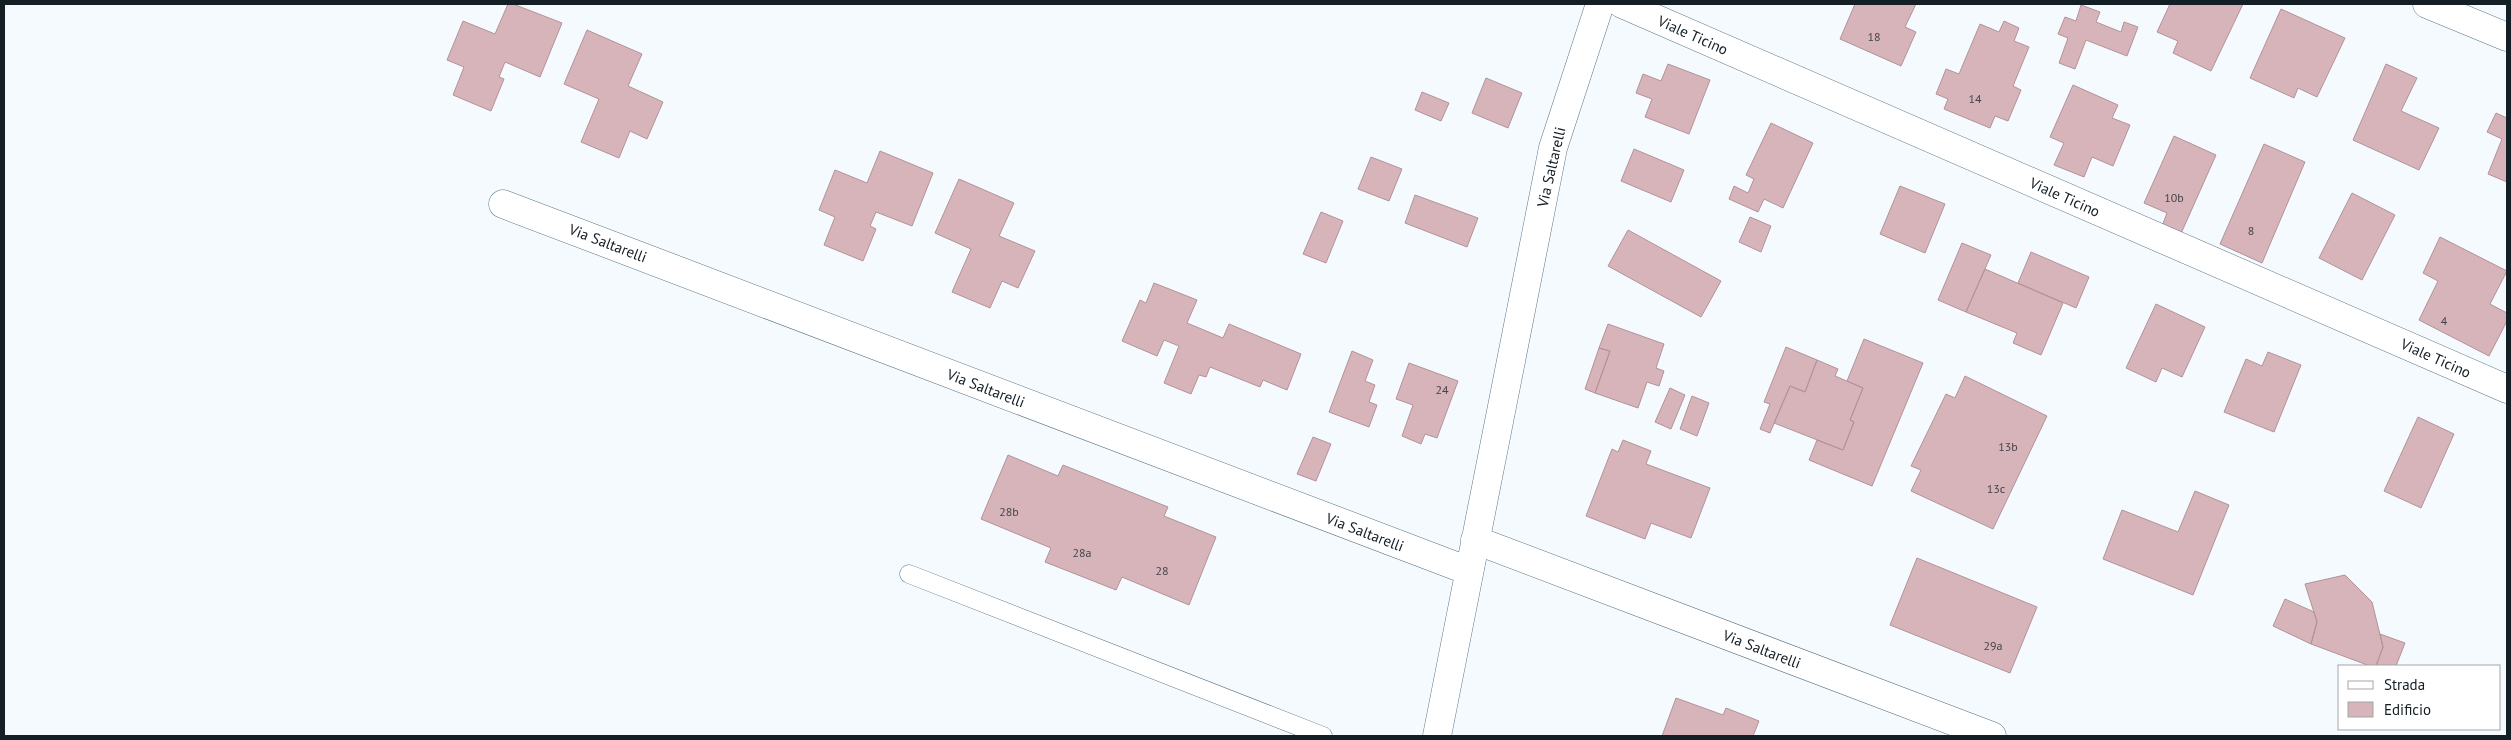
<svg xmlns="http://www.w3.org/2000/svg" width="2511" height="740" viewBox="0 0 2511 740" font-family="'PT Sans',sans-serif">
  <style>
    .building { fill: #d6b4ba; stroke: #b39298 }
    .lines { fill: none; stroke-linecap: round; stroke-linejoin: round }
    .lane-casing { stroke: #5d7788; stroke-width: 19 }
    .street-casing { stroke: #5d7788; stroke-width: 29 }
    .lane { stroke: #fff; stroke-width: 18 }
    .street { stroke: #fff; stroke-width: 28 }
    .labels { text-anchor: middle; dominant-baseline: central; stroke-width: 4; stroke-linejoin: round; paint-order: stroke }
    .number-label { font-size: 12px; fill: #44444a }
    .street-label { font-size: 15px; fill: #131e25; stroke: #fff }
  </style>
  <rect width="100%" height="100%" fill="#f4fafe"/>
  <!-- building -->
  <path class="building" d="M508 4H513L562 23 540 77 505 62 499 77 504 79 491 111 453 95 464 67 447 60 463 21 495 34Z
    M1855 4H1916L1905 27 1916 32 1901 66 1840 39Z
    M2170 4H2243L2211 71 2173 53 2178 41 2157 32Z
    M2081 5 2100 12 2096 22 2121 32 2124 22 2138 27 2127 56 2086 40 2075 69 2059 63 2068 38 2058 34 2065 17 2076 21Z
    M2281 9 2345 38 2317 97 2298 88 2294 98 2250 78Z
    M2004 21 2019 28 2014 41 2029 47 2013 86 2021 90 2008 121 1995 116 1990 128 1944 109 1948 99 1936 94 1946 69 1959 74 1980 24 1999 32Z
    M587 30 642 54 628 86 663 102 647 139 630 131 619 158 581 142 599 99 564 84Z
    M1668 64 1710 80 1689 134 1645 117 1652 99 1636 93 1643 74 1661 81Z
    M2386 64 2417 78 2401 111 2439 128 2419 170 2353 140Z
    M1486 78 1522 93 1508 128 1472 113Z
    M2073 85 2118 105 2112 118 2130 125 2113 166 2092 157 2084 177 2054 165 2064 143 2050 137Z
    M1422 92 1449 103 1441 121 1415 110Z
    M2496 113 2507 118V182L2488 174 2502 139 2487 132Z
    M1771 123 1813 143 1783 208 1764 199 1758 212 1729 199 1734 186 1748 193 1754 179 1746 175Z
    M2174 136 2216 155 2179 238 2161 229 2167 213 2144 203Z
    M2264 144 2305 162 2262 263 2220 244Z
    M1634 149 1684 170 1671 202 1621 181Z
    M880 151 933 173 912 226 876 212 870 226 876 229 863 261 824 245 835 217 819 210 835 170 867 183Z
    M1371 157 1402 169 1389 201 1358 189Z
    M959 179 1014 203 999 236 1035 251 1018 288 1002 281 990 308 952 292 971 249 935 233Z
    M1900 186 1945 204 1925 253 1880 234Z
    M2352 193 2395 215 2362 280 2319 258Z
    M1415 195 1478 218 1467 247 1405 223Z
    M1321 212 1343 221 1326 263 1303 254Z
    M1750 217 1771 226 1761 252 1739 242Z
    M1628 230 1721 281 1701 317 1608 266Z
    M2440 237 2507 271 2490 304 2507 313V321L2489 356 2419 320 2438 281 2423 273Z
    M1962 243 1991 255 1966 312 1938 300Z
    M2031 252 2089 277 2076 308 2018 283Z
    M1985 269 2063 303 2041 355 2013 343 2017 333 1966 312Z
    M1154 283 1197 300 1187 323 1223 338 1229 324 1301 354 1287 390 1263 380 1260 387 1210 367 1206 377 1199 375 1191 394 1164 383 1179 346 1164 340 1157 356 1122 341 1140 300 1146 303Z
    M2156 304 2205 327 2182 377 2162 368 2156 382 2126 368Z
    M1608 324 1664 344 1656 368 1664 371 1659 386 1647 382 1638 408 1595 393 1610 351 1599 348Z
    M1864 339 1923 363 1872 486 1809 460 1817 440 1843 450 1854 422 1850 420 1863 388 1847 381Z
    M1786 347 1817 360 1805 392 1790 386 1770 433 1760 429 1770 404 1764 402Z
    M1599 348 1610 351 1595 393 1585 389Z
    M1352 351 1373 360 1365 381 1375 385 1369 402 1377 405 1369 427 1329 412Z
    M2268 352 2301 365 2274 432 2224 412 2246 359 2262 366Z
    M1817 360 1838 369 1835 376 1863 388 1850 420 1854 422 1843 450 1774 423 1790 386 1805 392Z
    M1409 363 1458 381 1437 438 1425 434 1421 444 1402 436 1413 405 1396 399Z
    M1965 376 2047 416 1993 529 1911 491 1921 470 1911 466 1946 394 1955 398Z
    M1670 388 1685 395 1671 429 1655 422Z
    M1692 396 1709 403 1697 436 1680 429Z
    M2418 417 2454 434 2421 508 2384 491Z
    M1313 437 1331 444 1316 481 1297 474Z
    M1623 440 1651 451 1646 464 1710 488 1691 538 1651 523 1645 539 1586 516 1612 449 1618 452Z
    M1008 455 1058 476 1063 465 1168 507 1164 516 1216 537 1189 605 1122 577 1116 590 1045 562 1051 548 981 519Z
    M2195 491 2229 505 2193 595 2103 559 2122 510 2178 532Z
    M1917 558 2037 607 2010 673 1890 625Z
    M2345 575 2372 602 2383 647 2376 666H2370L2311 644 2317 622 2305 584Z
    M2285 599 2314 612 2317 622 2311 644 2273 626Z
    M2380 634 2405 643 2396 666H2376L2383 647Z
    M1676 698 1723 715 1726 708 1759 721 1753 736H1662Z"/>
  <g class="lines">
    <defs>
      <path id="lane" d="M909 574 1323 736"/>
      <path id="street" d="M1622 4 2507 389
        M2427 4 2507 37
        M503 204 1469 571
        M1475 540 1992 736
        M1437 736 1553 148 1600 4"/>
    </defs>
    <!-- lane casing -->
    <use href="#lane" class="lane-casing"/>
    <!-- street casing -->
    <use href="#street" class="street-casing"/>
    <!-- lane -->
    <use href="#lane" class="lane"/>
    <!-- street -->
    <use href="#street" class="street"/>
  </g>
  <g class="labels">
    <!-- number labels -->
    <g class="number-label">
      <text x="1874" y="36">18</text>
      <text x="1975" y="98">14</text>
      <text x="2174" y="197">10b</text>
      <text x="2251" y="230">8</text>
      <text x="2444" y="320">4</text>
      <text x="1442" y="389">24</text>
      <text x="2008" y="446">13b</text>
      <text x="1996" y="488">13c</text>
      <text x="1009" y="511">28b</text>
      <text x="1082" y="552">28a</text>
      <text x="1162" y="570">28</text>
      <text x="1993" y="645">29a</text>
    </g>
    <!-- street labels -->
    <g class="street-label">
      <text transform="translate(1693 35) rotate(24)">Viale Ticino</text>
      <text transform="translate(1551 167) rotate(-77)">Via Saltarelli</text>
      <text transform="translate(2065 197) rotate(24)">Viale Ticino</text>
      <text transform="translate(608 243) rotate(21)">Via Saltarelli</text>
      <text transform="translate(2436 358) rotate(24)">Viale Ticino</text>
      <text transform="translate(986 388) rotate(21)">Via Saltarelli</text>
      <text transform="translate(1365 532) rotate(21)">Via Saltarelli</text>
      <text transform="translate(1762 649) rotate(21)">Via Saltarelli</text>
    </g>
  </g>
  <!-- border -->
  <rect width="2511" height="740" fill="none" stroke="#131e25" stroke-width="10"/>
  <!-- legend -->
  <rect x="2338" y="665" width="162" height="65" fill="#ffffff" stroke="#a1a5a8"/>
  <rect x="2348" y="681" width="25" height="8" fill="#ffffff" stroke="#a1a5a8"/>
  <text x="2384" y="690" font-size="15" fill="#131e25">Strada</text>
  <rect x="2348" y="702" width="25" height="15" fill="#d6b4ba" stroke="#a1a5a8"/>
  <text x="2384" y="715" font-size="15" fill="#131e25">Edificio</text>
</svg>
